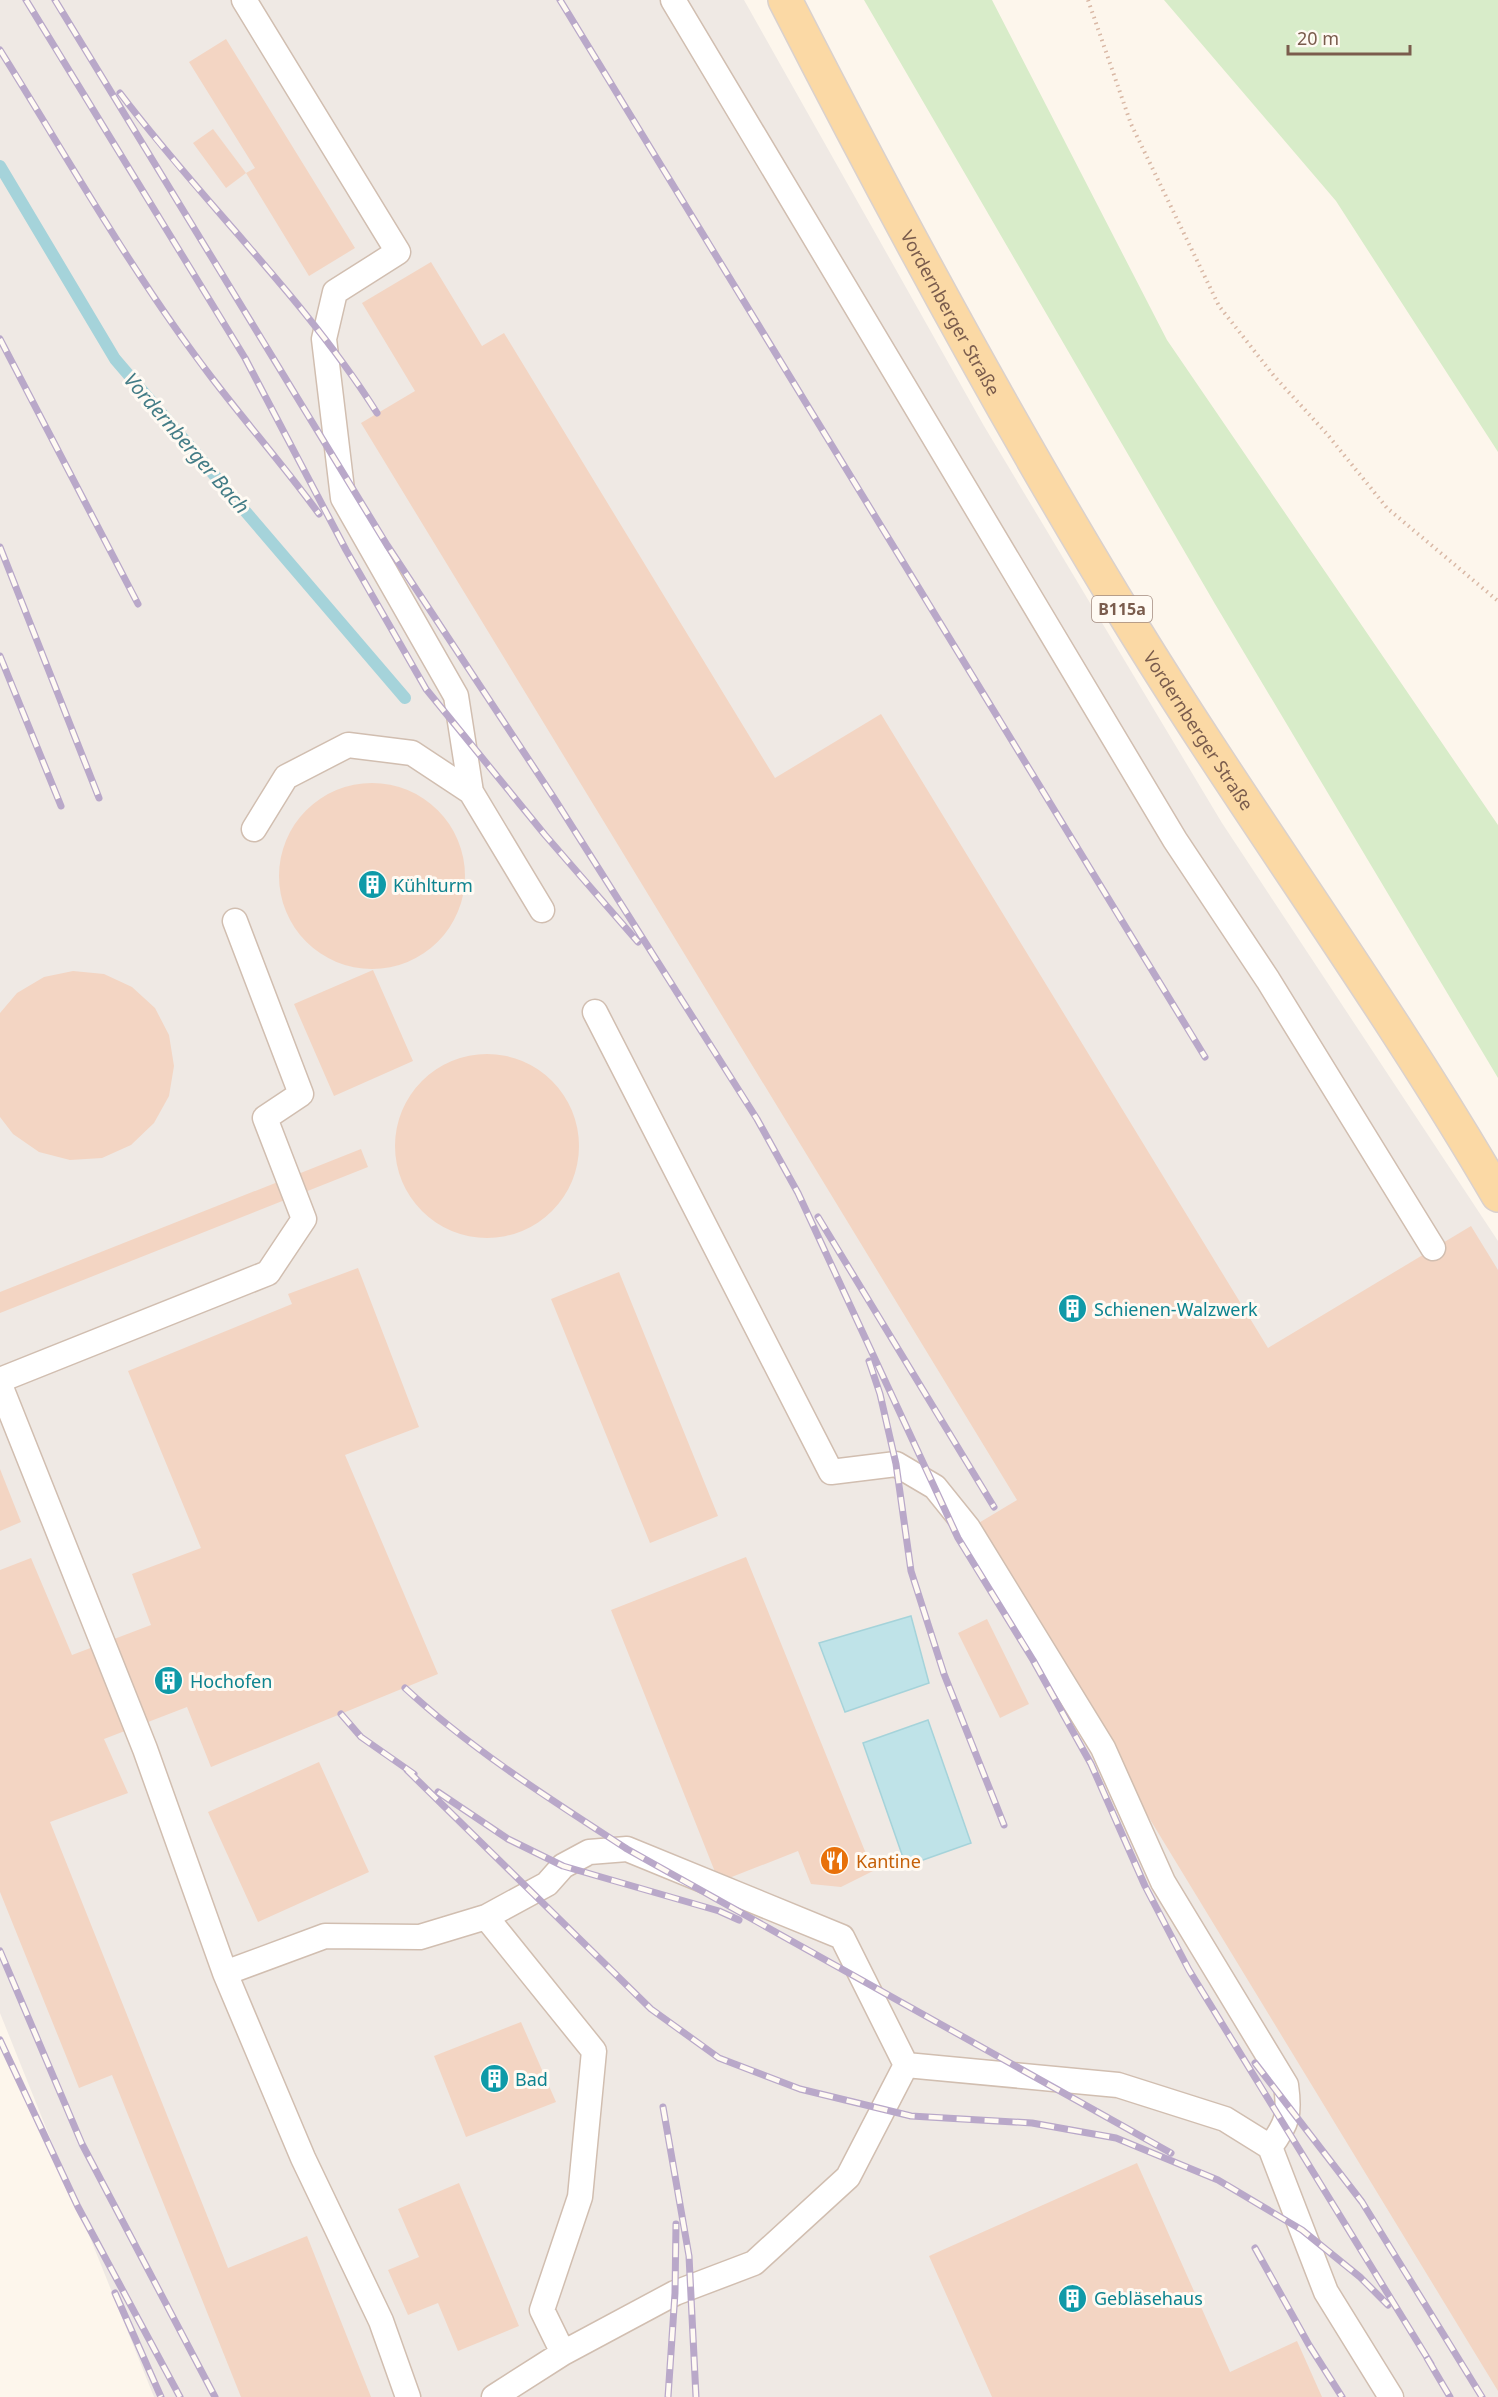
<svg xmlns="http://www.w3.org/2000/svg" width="1498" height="2397" viewBox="0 0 1498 2397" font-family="'Noto Sans',sans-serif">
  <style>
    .industrial { fill: #efe9e4 }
    .green { fill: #d8ecc9 }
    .water { fill: #bfe3e8; stroke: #a5d3da; stroke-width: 1.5 }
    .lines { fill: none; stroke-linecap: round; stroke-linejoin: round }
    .stream { stroke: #a5d3da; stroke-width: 12 }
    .building { fill: #f3d5c3 }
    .service-casing { stroke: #d1beb0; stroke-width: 27 }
    .primary-casing { stroke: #dad1cd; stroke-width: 36 }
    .path { stroke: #d9b8a5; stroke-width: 4; stroke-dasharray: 1.5 4.5; stroke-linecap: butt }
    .service { stroke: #fff; stroke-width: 24 }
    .primary { stroke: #fbd9a5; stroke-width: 33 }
    .rail-casing { stroke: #b9a8c9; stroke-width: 7 }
    .rail { stroke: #fffaf3; stroke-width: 4.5; stroke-dasharray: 14; stroke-linecap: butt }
    .labels { text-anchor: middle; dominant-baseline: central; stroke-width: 6; stroke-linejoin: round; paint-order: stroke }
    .shield { fill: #fffaf3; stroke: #a28b7f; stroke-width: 1.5 }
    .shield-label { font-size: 16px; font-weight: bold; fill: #7a5c4d }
    .street-label { font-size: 18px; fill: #7a5c4d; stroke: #fffaf3 }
    .culture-label { font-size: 18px; fill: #0d838f; stroke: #fffaf3; text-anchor: start }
    .food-label { font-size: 18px; fill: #c56008; stroke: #fffaf3; text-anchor: start }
    .water-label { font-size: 20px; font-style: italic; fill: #437c86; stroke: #fffaf3 }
  </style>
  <rect width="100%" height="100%" fill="#fdf6ec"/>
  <!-- industrial -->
  <path class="industrial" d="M0 0H744L984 426 1222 823 1498 1241V2397H154L0 2013Z"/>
  <!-- green -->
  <path class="green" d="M864 0H992L1167 340 1498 825V1078L1215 604Z
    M1164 0H1498V452L1336 201Z"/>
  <!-- water -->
  <path class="water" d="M911 1616 929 1683 845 1712 819 1643Z
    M928 1720 971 1843 906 1866 863 1743Z"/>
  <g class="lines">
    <!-- stream -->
    <path class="stream" d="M0 166 115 359 405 698"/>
  </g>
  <!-- building -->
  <path class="building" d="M226 39 355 248 309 276 246 173 255 168 189 62Z
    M213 129 246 173 226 188 193 143Z
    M431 262 482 346 504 333 775 778 881 714 1268 1348 1471 1226 1498 1270V2391L972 1527 1017 1500 361 423 415 391 362 303Z
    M279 876a93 93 0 1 1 186 0a93 93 0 1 1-186 0Z
    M373 970 413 1061 334 1096 294 1004Z
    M73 971 104 974 132 987 155 1008 169 1035 174 1066 169 1096 154 1123 131 1145 102 1158 70 1160 39 1152 13 1134 0 1117V1013L17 993 44 977Z
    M395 1146a92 92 0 1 1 184 0a92 92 0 1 1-184 0Z
    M361 1149 368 1167 0 1313V1292Z
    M358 1268 419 1427 345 1455 438 1674 211 1767 187 1707 104 1739 128 1793 50 1822 228 2268 307 2236 371 2397H241L112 2075 79 2088 0 1892V1570L31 1558 72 1655 151 1625 132 1574 201 1548 128 1371 292 1304 288 1294Z
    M619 1272 718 1516 650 1543 551 1299Z
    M0 1469 21 1522 0 1531Z
    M746 1557 873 1871 841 1887 811 1884 798 1851 719 1882 611 1610Z
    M987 1619 1029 1704 1000 1718 958 1633Z
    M319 1762 369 1872 258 1922 208 1812Z
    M521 2022 556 2102 466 2137 434 2056Z
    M1137 2163 1230 2372 1297 2341 1322 2397H992L929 2256Z
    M459 2183 519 2326 458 2351 438 2303 408 2315 388 2270 419 2257 398 2209Z"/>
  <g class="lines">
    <defs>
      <path id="service" d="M244 0 398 252 335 292 324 339 343 498 456 696 471 792 542 910
        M673 0 1175 840 1268 980 1433 1248
        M254 829 286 777 348 745 412 753 471 792
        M595 1012 831 1472 896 1464 935 1487 968 1528 1103 1748 1163 1882 1286 2085C1290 2114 1288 2123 1270 2147L1326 2292 1391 2397
        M0 1380 268 1273 304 1219 265 1118 301 1094 235 921
        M0 1385 145 1749 225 1973
        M486 1917 594 2051 580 2197 542 2310 563 2353 675 2293 754 2263 848 2177 906 2065
        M408 2397 381 2321 303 2158 225 1973 325 1936 420 1937 486 1917 547 1884 563 1866 589 1852 627 1849 842 1937 906 2065 1118 2085 1225 2119 1270 2147
        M494 2397 563 2353"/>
      <g id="primary">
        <path id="s1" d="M785 0C892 209 1004 417 1127 618 1246 813 1383 997 1498 1195"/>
      </g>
    </defs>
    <!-- service casing -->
    <use href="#service" class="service-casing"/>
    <!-- primary casing -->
    <use href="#primary" class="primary-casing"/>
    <!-- path -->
    <path class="path" d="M1088 0 1131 124 1219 306 1274 376 1327 434 1387 508 1498 601"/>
    <!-- service -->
    <use href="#service" class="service"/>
    <!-- primary -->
    <use href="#primary" class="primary"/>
    <defs>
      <path id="rail" d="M26 0 245 358 346 550 426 689 545 835 638 942
        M55 0 387 545 554 798 757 1119 798 1193 958 1538 1033 1660 1091 1764 1145 1886 1189 1970 1431 2364
        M560 0 1205 1057
        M0 50C69 160 133 275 212 378 247 424 285 467 319 514
        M120 93C202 202 304 297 377 413
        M0 339 138 604
        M0 547 99 798
        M0 656 61 806
        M818 1217 994 1507
        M869 1361 880 1394 896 1464 911 1571 944 1674 1004 1825
        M405 1688C472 1750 550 1799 627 1849L1171 2153
        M341 1714 361 1737 414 1774
        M407 1770 651 2009 719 2058 800 2089 911 2116 1032 2123 1116 2138 1218 2180 1302 2230 1360 2277 1388 2305
        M438 1792 508 1839 563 1866 719 1911 739 1920
        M0 1951 82 2144 215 2397
        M0 2040 78 2207 180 2397
        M1255 2063 1362 2202 1482 2397
        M663 2107 689 2256 696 2397
        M1255 2248 1309 2345 1342 2397
        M115 2293 161 2397
        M1427 2358 1450 2397
        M668 2397 675 2293 676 2224"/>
    </defs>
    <!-- rail casing -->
    <use href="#rail" class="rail-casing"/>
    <!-- rail -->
    <use href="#rail" class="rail"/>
  </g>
  <!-- icons -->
  <defs>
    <symbol id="building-disc" viewBox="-11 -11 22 22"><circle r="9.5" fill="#0f9aa8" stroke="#fffaf3"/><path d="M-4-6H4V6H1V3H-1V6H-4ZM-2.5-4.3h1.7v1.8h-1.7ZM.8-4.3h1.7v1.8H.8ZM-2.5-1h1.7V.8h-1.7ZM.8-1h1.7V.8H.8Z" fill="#fff"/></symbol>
    <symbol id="restaurant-disc" viewBox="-11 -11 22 22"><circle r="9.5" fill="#e8710a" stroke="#fffaf3"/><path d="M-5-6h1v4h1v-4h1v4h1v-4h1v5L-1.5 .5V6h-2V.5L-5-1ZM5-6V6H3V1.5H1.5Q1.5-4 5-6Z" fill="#fff"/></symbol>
  </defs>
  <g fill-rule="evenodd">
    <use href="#building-disc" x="356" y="868" width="33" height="33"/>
    <use href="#building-disc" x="1056" y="1292" width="33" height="33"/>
    <use href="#building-disc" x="152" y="1664" width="33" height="33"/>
    <use href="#restaurant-disc" x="818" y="1844" width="33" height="33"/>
    <use href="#building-disc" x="478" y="2062" width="33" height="33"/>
    <use href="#building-disc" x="1056" y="2282" width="33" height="33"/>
  </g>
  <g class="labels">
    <!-- shield labels -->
    <rect class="shield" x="1092" y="596" width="60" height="26" rx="4.5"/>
    <g class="shield-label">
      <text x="1122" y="609">B115a</text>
    </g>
    <!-- street labels -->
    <g class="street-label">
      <text stroke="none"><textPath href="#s1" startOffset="354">Vordernberger Straße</textPath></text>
      <text stroke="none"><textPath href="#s1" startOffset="840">Vordernberger Straße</textPath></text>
    </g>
    <!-- culture labels -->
    <g class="culture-label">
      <text x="393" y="885">Kühlturm</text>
      <text x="1094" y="1309">Schienen-Walzwerk</text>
      <text x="190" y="1681">Hochofen</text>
      <text x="515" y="2079">Bad</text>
      <text x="1094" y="2298">Gebläsehaus</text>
    </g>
    <!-- food labels -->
    <g class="food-label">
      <text x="856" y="1861">Kantine</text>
    </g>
    <!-- water labels -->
    <g class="water-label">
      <text transform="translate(187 443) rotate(49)">Vordernberger Bach</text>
    </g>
  </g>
  <!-- scale -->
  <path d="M1288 45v9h122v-9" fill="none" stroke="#7a5c4d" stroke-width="3"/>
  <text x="1297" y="45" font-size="18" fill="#7a5c4d" stroke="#fffaf3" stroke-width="4.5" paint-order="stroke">20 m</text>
</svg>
